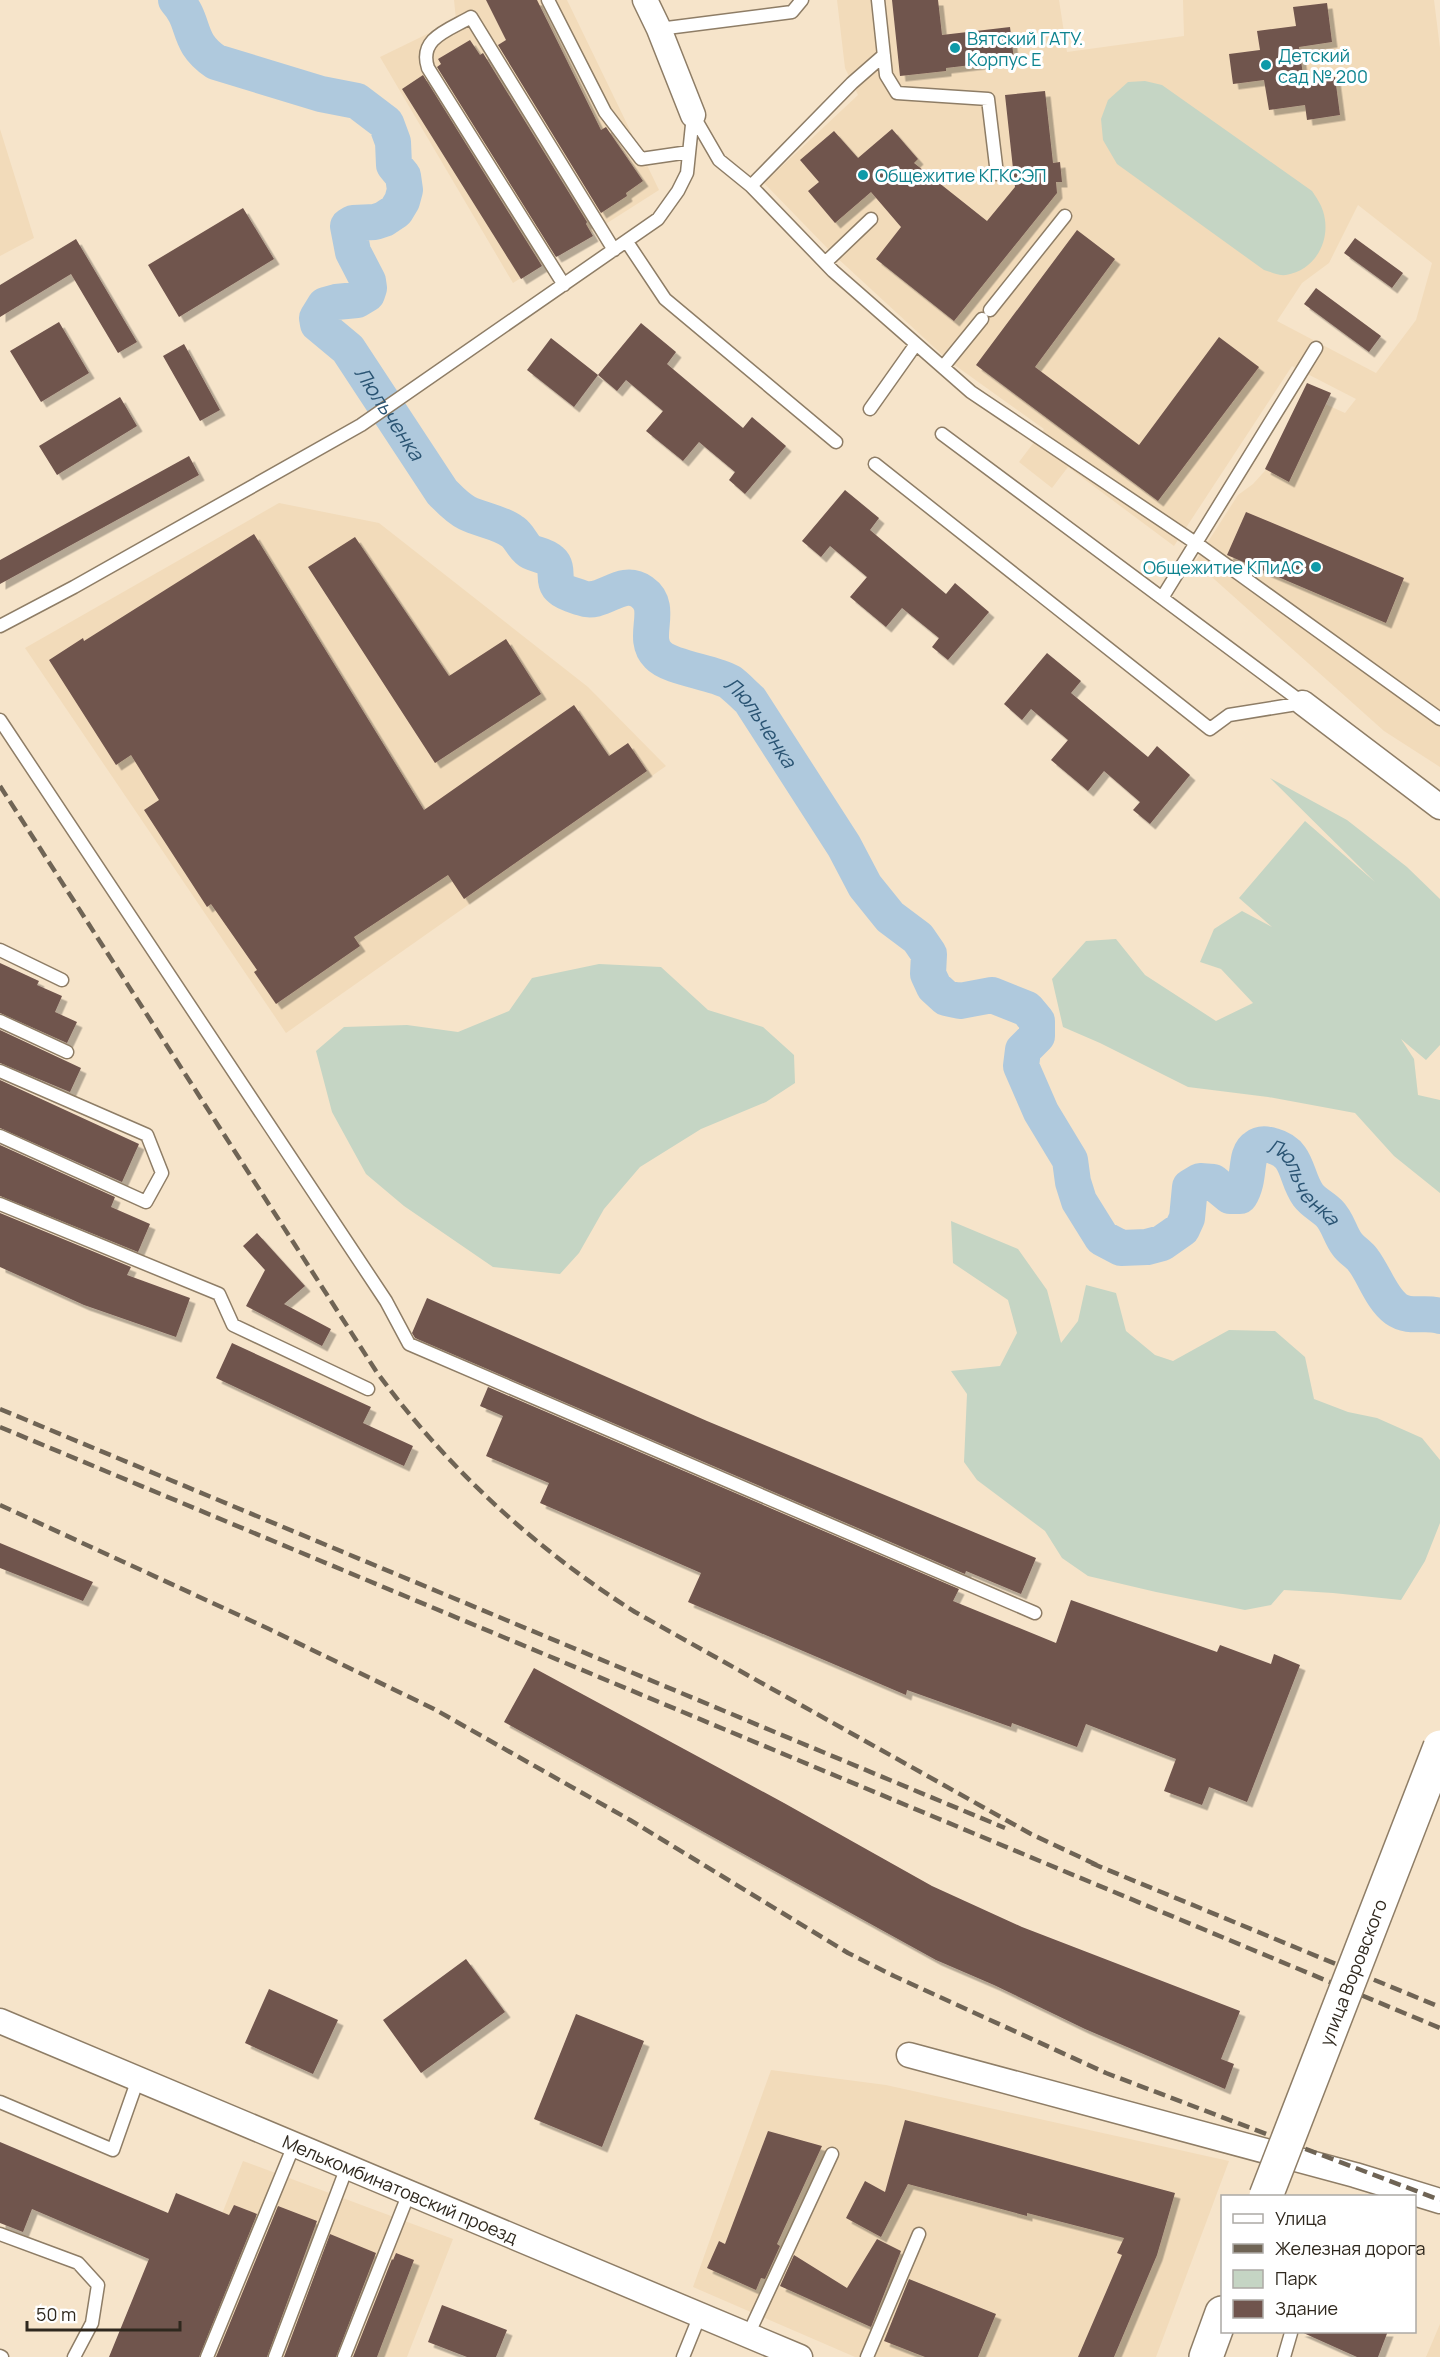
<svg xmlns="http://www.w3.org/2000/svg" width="1440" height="2357" viewBox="0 0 1440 2357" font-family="Manrope,sans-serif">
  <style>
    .built { fill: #f2dbba; fill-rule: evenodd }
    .green { fill: #c5d5c4 }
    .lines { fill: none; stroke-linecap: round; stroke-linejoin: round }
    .river { stroke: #afc9dd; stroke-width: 36 }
    .building { fill: #70544d; filter: url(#shadow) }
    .lane-casing { stroke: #8e7d66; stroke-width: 15 }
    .street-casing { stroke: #8e7d66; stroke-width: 27 }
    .secondary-casing { stroke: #8e7d66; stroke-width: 36 }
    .lane { stroke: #fff; stroke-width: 12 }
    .street { stroke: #fff; stroke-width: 24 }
    .secondary { stroke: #fff; stroke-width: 33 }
    .rail { stroke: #6f6455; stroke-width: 4.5; stroke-dasharray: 12 6; stroke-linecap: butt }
    .secondary-bridge-casing { stroke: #8e7d66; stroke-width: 36; stroke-linecap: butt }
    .secondary-bridge { stroke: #fff; stroke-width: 33 }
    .culture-dot { fill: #0f9aa8; stroke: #fff; stroke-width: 2 }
    .labels { text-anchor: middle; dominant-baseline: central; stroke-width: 6; stroke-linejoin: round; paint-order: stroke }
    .culture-label { font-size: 18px; fill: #0d838f; stroke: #fff; text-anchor: start }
    .street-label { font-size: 18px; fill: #2f281e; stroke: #fff }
    .water-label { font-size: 20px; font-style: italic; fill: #2a5473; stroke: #fff }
  </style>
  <defs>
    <filter id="shadow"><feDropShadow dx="5.5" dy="5.5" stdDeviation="0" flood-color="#0004"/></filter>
  </defs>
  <rect width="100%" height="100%" fill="#f6e4ca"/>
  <!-- built -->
  <path class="built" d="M454 0H567L659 190 513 283 380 57 456 20Z
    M837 0H1059L1067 52 1184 36 1183 0H1434L1440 48V767L1384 731 1195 562 1238 495 1253 484 1325 404 1345 413 1356 399 1292 366 1174 546 1068 467 1052 488 1019 462 1044 429 949 361 834 255 764 183 858 95 845 68ZM1358 205 1432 263 1416 320 1376 373 1277 321 1302 283 1329 263Z
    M0 129 34 238 0 256Z
    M279 503 379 523 588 687 666 766 286 1033 25 648Z
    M771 2070 886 2085 1229 2161 1156 2357H855L693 2287Z
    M243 2161 453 2239 407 2357H165Z
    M1440 2324V2357H1426Z"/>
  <!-- green -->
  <path class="green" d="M1145 81 1162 85 1312 191C1316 197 1321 204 1323 211 1332 239 1316 270 1286 275 1280 276 1271 272 1264 270L1117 164 1103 140 1101 119 1108 100 1128 82Z
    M1270 778 1347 820 1407 867 1440 899V1045L1426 1060 1401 1039 1414 1059 1418 1095 1440 1100V1193L1394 1156 1355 1113 1268 1097 1188 1087 1100 1043 1063 1027 1052 979 1086 941 1116 939 1145 975 1216 1021 1253 1003 1221 969 1200 962 1214 929 1242 911 1272 927 1239 898 1305 821 1375 882Z
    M599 964 661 967 708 1010 763 1027 794 1055 795 1083 766 1102 701 1129 640 1167 604 1209 579 1253 560 1274 493 1267 404 1206 366 1174 332 1112 316 1051 344 1027 407 1025 458 1032 509 1011 532 978Z
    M951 1221 1018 1249 1047 1290 1061 1343 1078 1321 1086 1285 1116 1293 1126 1331 1155 1355 1173 1361 1229 1330 1275 1331 1305 1357 1314 1399 1348 1412 1377 1418 1422 1438 1440 1460V1523L1425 1561 1401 1600 1333 1593 1284 1590 1271 1605 1245 1610 1156 1592 1088 1576 1062 1558 1045 1531 977 1480 964 1462 967 1394 951 1371 1000 1366 1017 1333 1008 1300 953 1263Z"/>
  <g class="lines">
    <!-- river -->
    <path class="river" id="s1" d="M176 0C197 23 185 41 216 62L321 94 357 101 386 123 393 142 394 165 403 176 405 190 402 201 396 211 384 219 375 222 353 223 348 226 353 252 368 281 369 288 367 294 357 300 336 302 325 305 317 318 318 324 348 349 442 492C450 500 457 508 467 513 481 520 500 522 513 532 520 537 523 548 531 552 537 555 545 555 551 561 560 569 551 582 561 589 565 593 576 596 582 598 603 606 621 577 642 592 665 608 640 637 658 655 670 668 712 672 730 682 737 687 744 695 750 700L844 846 865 886 890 917 918 938 929 954 928 974 934 987 946 998 960 1001 992 995 1027 1009 1037 1021V1036L1023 1050 1021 1066 1041 1112 1070 1160 1073 1182 1079 1201 1102 1238 1121 1248 1147 1247 1162 1243 1182 1229 1187 1218 1190 1187 1200 1181 1213 1182 1230 1196H1240C1251 1179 1244 1154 1256 1147 1261 1143 1267 1144 1273 1146 1299 1153 1295 1177 1308 1195 1314 1203 1322 1206 1329 1213 1338 1222 1340 1235 1347 1244 1351 1250 1359 1254 1363 1260 1374 1274 1381 1298 1396 1309 1410 1319 1425 1311 1440 1316"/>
  </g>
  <!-- building -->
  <path class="building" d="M486 0H537L601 130 606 127 643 181 626 193 627 196 601 213 498 45 506 40Z
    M892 0H938L942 35 1010 27 1014 60 946 68V71L900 76Z
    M1327 3 1332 42 1299 47 1304 81 1335 77 1340 115 1307 120 1305 105 1269 110 1264 80 1233 84 1229 54 1260 50 1257 31 1296 26 1293 7Z
    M470 40 480 55 483 53 587 222 586 224 593 236 560 255 556 257 437 67 441 64 438 59Z
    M423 75 542 266 521 279 402 89Z
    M1045 91 1053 163 1060 162 1062 182H1056L1057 193 954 321 876 259 901 227 871 192 835 223 808 191 819 182 800 160 834 131 858 158 892 129 918 159 914 163 987 221 1015 187 1005 95Z
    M243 208 274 259 179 317 148 265Z
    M1077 230 1115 259 1035 367 1139 445 1219 337 1259 367 1158 501 976 365Z
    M1355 238 1403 273 1392 288 1344 253Z
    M76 239 137 342 118 353 71 274 0 317V285Z
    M1316 288 1381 336 1369 352 1304 304Z
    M59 322 89 373 41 402 10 351Z
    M641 323 676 352 667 364 743 428 752 417 786 446 745 494 729 480 735 472 699 442 683 461 646 431 663 411 626 380 617 391 598 375Z
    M551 338 598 375 574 407 527 370Z
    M184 344 220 410 200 421 163 356Z
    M1307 383 1331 393 1289 482 1265 469Z
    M120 397 137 426 57 475 39 446Z
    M189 456 199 475 0 584V560Z
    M845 490 879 518 870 530 946 594 955 583 989 612 948 660 932 647 939 638 902 608 886 627 850 597 867 577 830 546 821 557 802 541Z
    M1246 512 1404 578 1386 623 1227 555Z
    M254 534 424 810 574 705 609 756 628 743 647 771 464 899 448 875 354 937 360 946 276 1004 254 972 257 970 211 904 207 907 144 810 159 800 131 755 116 765 49 660 83 638 84 641Z
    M355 537 449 676 506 639 541 694 435 763 308 567Z
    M1047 653 1081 681 1071 693 1148 757 1157 746 1190 775 1150 824 1133 810 1140 802 1104 771 1088 791 1051 760 1068 740 1031 709 1022 720 1004 704Z
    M0 963 39 981 37 985 62 996 55 1012 77 1022 67 1043 0 1013Z
    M0 1030 81 1068 70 1092 0 1063Z
    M0 1080 139 1144 122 1182 0 1128Z
    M0 1145 115 1197 111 1207 150 1224 138 1252 0 1196Z
    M0 1213 131 1267 127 1275 190 1298 176 1337 84 1305 0 1267Z
    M257 1233 305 1286 284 1304 331 1329 322 1346 246 1306 265 1270 243 1246Z
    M427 1298 707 1421 1036 1558 1021 1594 966 1571 965 1574 415 1338 412 1333Z
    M232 1343 371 1407 363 1423 413 1446 404 1466 216 1378Z
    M488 1387 959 1589 953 1601 1056 1643 1071 1600 1217 1652 1220 1645 1271 1664 1274 1654 1300 1665 1247 1802 1209 1787 1202 1805 1164 1791 1176 1759 1086 1724 1077 1747 1012 1723 1011 1727 907 1690 906 1695 688 1602 701 1573 540 1503 549 1483 486 1456 503 1416 480 1406Z
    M0 1543 93 1582 83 1601 0 1568Z
    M534 1668 784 1803 932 1886 1022 1927 1240 2011 1221 2059 1234 2064 1225 2089 1085 2029 994 1985 936 1960 504 1722Z
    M466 1959 505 2012 421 2073 383 2020Z
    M269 1989 338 2020 313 2074 245 2043Z
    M576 2014 644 2041 602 2147 534 2119Z
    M905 2120 1175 2193 1157 2255 1114 2357H1078L1122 2255 1117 2253 1124 2238 1027 2213V2216L908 2184 881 2237 846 2218 865 2181 885 2192Z
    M768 2131 822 2146 777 2244 780 2246 765 2279 761 2278 756 2290 707 2268 719 2241 725 2244Z
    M0 2142 168 2213 176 2193 229 2215 234 2205 257 2214 199 2357H109L149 2259 32 2209 23 2232 0 2223Z
    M278 2206 317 2221 267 2357H216Z
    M330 2234 376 2253 336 2357H284Z
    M877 2239 901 2251 871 2327 780 2286 794 2255 847 2288Z
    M396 2253 414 2260 377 2357H353L392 2259 393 2260Z
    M909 2279 996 2314 978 2357H925L884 2341Z
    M442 2305 507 2330 496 2357H467L428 2342Z
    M1299 2331H1388L1378 2357H1357Z"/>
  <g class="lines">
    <defs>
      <path id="lane" d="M548 0 605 112 641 159 689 152
        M878 0 886 75 897 93 988 99 997 174
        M659 29 792 12 802 0
        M693 115 719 160 751 186 833 271 971 392 1203 548 1440 719
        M751 186 852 83 884 55
        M627 242 665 299 836 442
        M826 262 871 219
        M564 285 428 68C418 38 449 30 471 17L614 250
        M990 310 1065 216
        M943 367 982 319
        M870 409 916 344
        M942 434 1303 703
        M875 464 1210 729 1229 715 1303 703
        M1162 598 1316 348
        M0 626 74 587 361 425 658 219 678 191 687 173 693 115
        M0 720 386 1301 409 1344 1035 1613
        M0 950 62 980
        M0 1021 67 1052
        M0 1071 147 1135 162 1173 146 1202 0 1136
        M0 1204 219 1294 233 1325 368 1389
        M0 2102 113 2150 138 2079
        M0 2234 78 2263 98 2285 92 2323 74 2357
        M748 2335 832 2154
        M0 2356 2 2357
        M207 2357 294 2145
        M275 2357 347 2167
        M344 2357 409 2193
        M683 2357 700 2315
        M867 2357 919 2234
        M1284 2357 1291 2333"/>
      <g id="street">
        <path d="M645 0 659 29 693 115"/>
        <path d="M1303 703 1440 807"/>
        <path id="s2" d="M0 2021 800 2357"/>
        <path d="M909 2055 1355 2175 1440 2201"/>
      </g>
      <path id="secondary" d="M1206 2357 1222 2313"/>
    </defs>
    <!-- lane casing -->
    <use href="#lane" class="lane-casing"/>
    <!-- street casing -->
    <use href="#street" class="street-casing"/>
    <!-- secondary casing -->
    <use href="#secondary" class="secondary-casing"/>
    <!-- lane -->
    <use href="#lane" class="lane"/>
    <!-- street -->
    <use href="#street" class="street"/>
    <!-- secondary -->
    <use href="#secondary" class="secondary"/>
    <!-- rail -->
    <path class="rail" d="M0 786 376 1371C446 1467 535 1549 635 1612L1031 1834 1099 1866
      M0 1409 1005 1828
      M0 1427 1440 2028
      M0 1505 269 1629 434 1709 630 1820 848 1953 894 1976 1106 2073 1440 2200
      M1091 1863 1440 2007"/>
    <defs>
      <g id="secondary-bridge">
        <path id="s3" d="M1266 2196 1440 1747"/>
      </g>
    </defs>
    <!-- secondary-bridge casing -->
    <use href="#secondary-bridge" class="secondary-bridge-casing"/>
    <!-- secondary-bridge -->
    <use href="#secondary-bridge" class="secondary-bridge"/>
  </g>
  <!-- markers -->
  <g class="culture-dot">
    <circle cx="955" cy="48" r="6"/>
    <circle cx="1266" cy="65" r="6"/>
    <circle cx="863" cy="175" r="6"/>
    <circle cx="1316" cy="567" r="6"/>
  </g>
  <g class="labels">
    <!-- culture labels -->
    <g class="culture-label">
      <text x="967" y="38">Вятский ГАТУ.<tspan x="967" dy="21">Корпус Е</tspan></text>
      <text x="1278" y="55">Детский<tspan x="1278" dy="21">сад № 200</tspan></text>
      <text x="875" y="175">Общежитие КГКСЭП</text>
      <text x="1304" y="567" text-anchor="end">Общежитие КПиАС</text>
    </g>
    <!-- street labels -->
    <g class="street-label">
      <text stroke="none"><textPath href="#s3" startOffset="240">улица Воровского</textPath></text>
      <text stroke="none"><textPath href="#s2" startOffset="434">Мелькомбинатовский проезд</textPath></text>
    </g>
    <!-- water labels -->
    <g class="water-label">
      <text stroke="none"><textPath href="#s1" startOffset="658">Люльченка</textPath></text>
      <text stroke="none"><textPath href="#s1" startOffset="1198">Люльченка</textPath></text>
      <text stroke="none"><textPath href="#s1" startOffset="2187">Люльченка</textPath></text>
    </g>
  </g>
  <!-- legend -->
  <rect x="1221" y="2195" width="195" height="138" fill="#ffffff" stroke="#aca9a5" stroke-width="1.5"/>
  <rect x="1233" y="2214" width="30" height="9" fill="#ffffff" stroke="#aca9a5" stroke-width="1.5"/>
  <text x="1275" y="2225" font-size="18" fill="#2f281e">Улица</text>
  <rect x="1233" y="2244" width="30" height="9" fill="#6f6455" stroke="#aca9a5" stroke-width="1.5"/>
  <text x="1275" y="2255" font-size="18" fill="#2f281e">Железная дорога</text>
  <rect x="1233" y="2270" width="30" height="18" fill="#c5d5c4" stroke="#aca9a5" stroke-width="1.5"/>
  <text x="1275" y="2285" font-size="18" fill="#2f281e">Парк</text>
  <rect x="1233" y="2300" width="30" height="18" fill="#70544d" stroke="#aca9a5" stroke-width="1.5"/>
  <text x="1275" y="2315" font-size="18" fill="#2f281e">Здание</text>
  <!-- scale -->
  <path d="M27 2321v9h153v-9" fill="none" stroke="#2f281e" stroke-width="3"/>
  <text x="36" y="2321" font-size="18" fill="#2f281e" stroke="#ffffff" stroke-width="4.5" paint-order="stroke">50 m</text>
</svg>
